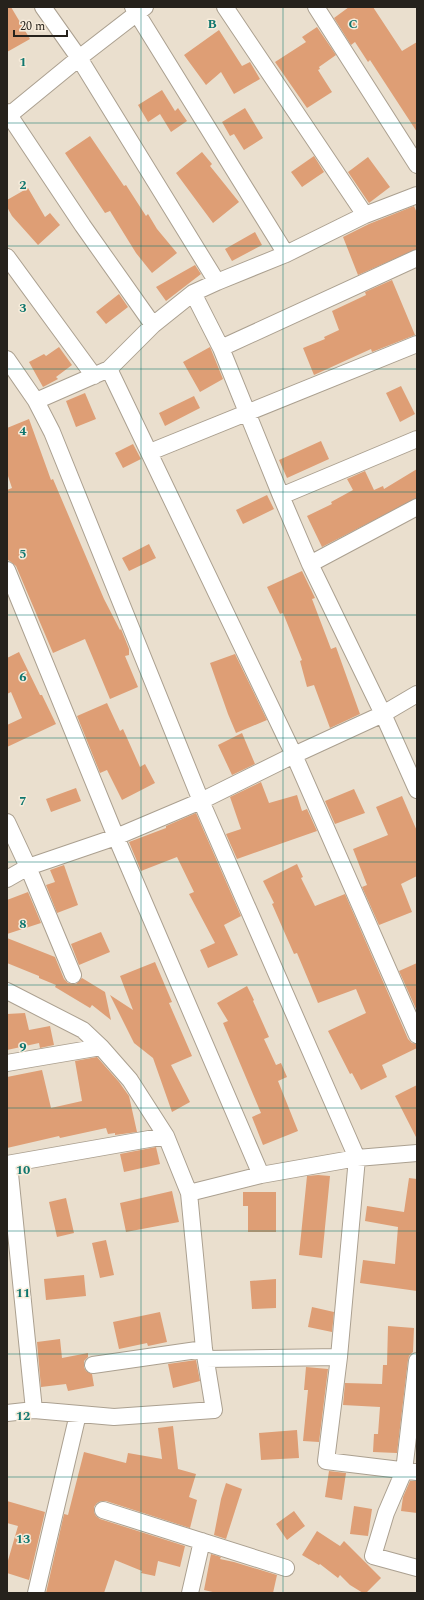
<svg xmlns="http://www.w3.org/2000/svg" width="424" height="1600" viewBox="0 0 424 1600" font-family="Spectral,serif">
  <style>
    .building { fill: #de9e75 }
    .lines { fill: none; stroke-linecap: round; stroke-linejoin: round }
    .minor-casing { stroke: #aba090; stroke-width: 18 }
    .minor { stroke: #fff; stroke-width: 16 }
    .grid { fill: none; stroke: #0f766e; stroke-width: 1; stroke-opacity: 0.55 }
    .grid-label { font-size: 13px; text-anchor: middle; font-weight: bold; fill: #0f766e; stroke: #f7ecdb; stroke-width: 3; stroke-linejoin: round; paint-order: stroke }
  </style>
  <rect width="100%" height="100%" fill="#eadfce"/>
  <!-- building -->
  <path class="building" d="M7 7H11L30 39 7 52Z
    M349 7H373L402 51 417 42V132L370 60 368 62 355 42 351 45 334 18Z
    M317 27 336 55 319 67 320 69 318 70 332 92 307 108 275 62 306 42 302 37Z
    M219 30 242 66 250 62 260 79 234 94 221 72 206 85 184 55Z
    M162 90 175 111 178 108 187 121 171 132 160 114 148 122 138 105Z
    M245 108 263 138 244 150 234 134 230 136 222 122Z
    M90 136 124 186 126 185 146 216 148 214 157 229 177 253 152 273 136 253 110 211 105 213 65 153Z
    M202 152 212 164 210 166 239 202 213 223 176 173Z
    M314 156 324 172 302 187 291 172Z
    M368 157 390 187 369 203 348 172Z
    M28 188 45 217 50 213 60 225 38 245 12 216 7 207V200Z
    M414 206 417 213V249L358 275 343 237 369 224Z
    M255 232 262 245 232 261 225 249Z
    M195 265 201 274 166 301 156 287Z
    M392 280 415 335 372 352 371 349 314 375 303 348 325 339 324 337 339 330 332 311 366 295 365 292Z
    M119 294 128 307 106 324 96 312Z
    M59 347 72 365 56 377 58 379 43 387 29 362 44 354 46 356Z
    M210 347 223 379 200 392 183 362Z
    M401 386 415 414 400 422 386 393Z
    M85 393 96 419 76 427 66 401Z
    M194 396 200 408 165 426 159 413Z
    M29 419 51 480 53 479 104 599 120 630 121 629 129 649V655L125 656 138 687 110 699 85 639 53 653 16 566 7 559V490L12 488 7 473V428Z
    M321 441 329 459 287 478 279 460Z
    M133 444 141 459 123 468 115 453Z
    M417 469V498L322 547 307 516 332 504 331 502 353 490 347 479 365 471 374 490 383 486 384 489Z
    M267 495 274 509 243 524 236 510Z
    M149 544 156 558 129 571 122 558Z
    M302 571 315 598 312 599 331 649 336 647 360 714 330 728 314 685 307 687 300 661 302 660 283 613 280 614 267 587Z
    M19 652 40 695H42L56 724 7 747V725L22 718 11 692 7 694V658Z
    M235 654 267 720 236 733 228 714 210 663Z
    M107 703 120 731 123 729 140 767 145 764 155 783 122 800 107 770 100 773 77 716Z
    M242 733 255 764 232 775 218 745Z
    M261 782 269 803 297 795 302 811 307 809 317 831 237 859 226 834 241 829 230 797Z
    M76 788 81 801 51 812 46 799Z
    M354 789 365 813 335 824 325 801Z
    M402 796 417 831V876L401 884 412 912 379 925 362 887 367 885 353 849 388 835 376 807Z
    M196 813 241 916 224 925 238 955 208 968 200 950 215 943 189 894 194 892 177 857 141 871 129 842 166 828V826Z
    M297 864 303 877 301 878 315 906 345 894 408 1039 412 1043 417 1044V1048L382 1065 387 1077 361 1090 352 1073 350 1074 328 1031 366 1013 356 989 318 1003 297 953 294 954 272 904 274 903 263 881Z
    M64 865 78 905 57 913 46 885 55 882 50 870Z
    M28 892 41 923 7 934V900Z
    M101 932 110 952 79 965 71 944Z
    M7 938 55 957 64 979 68 983 76 984 82 978 105 992 111 1020 92 1005 90 1008 55 987 56 985 39 978V976L7 963Z
    M155 962 172 1002 169 1003 192 1056 171 1065 190 1102 172 1112 153 1058 134 1043 110 995 133 1010 120 976Z
    M417 963V1011L399 971Z
    M247 986 254 1000 253 1001 269 1037 264 1039 276 1065 281 1063 287 1077 278 1081 298 1131 263 1145 252 1117 261 1113 223 1023 228 1021 217 1003Z
    M25 1013 29 1030 50 1026 54 1045 40 1048 39 1043 7 1050V1014Z
    M97 1057 119 1082 129 1096 137 1132 115 1135V1133L108 1134 106 1128 60 1138 59 1136 7 1148V1077L42 1070 51 1108 82 1101 75 1061Z
    M417 1085V1139L395 1096Z
    M156 1147 160 1164 124 1172 120 1154Z
    M318 1175 330 1176 322 1258 299 1255 307 1176Z
    M409 1178 417 1179V1291L360 1283 363 1260 395 1264 398 1227 365 1221 367 1206 404 1212Z
    M172 1191 179 1222 126 1232 120 1203Z
    M243 1192H276V1232H248V1206H243Z
    M66 1198 74 1233 57 1237 49 1202Z
    M106 1240 114 1275 100 1278 92 1243Z
    M84 1275 86 1296 46 1300 44 1279Z
    M276 1279V1308L252 1309 250 1281Z
    M312 1307 334 1312 332 1332 308 1327Z
    M160 1312 167 1342 148 1346 147 1343 119 1349 113 1322Z
    M388 1326 414 1328 413 1352 409 1356 408 1360 397 1453 373 1452 374 1434H378L380 1407 343 1405 345 1383 382 1384 383 1365H387Z
    M60 1339 62 1358 88 1353V1357L84 1361V1367L86 1371 92 1374 94 1386 68 1391 66 1384 41 1387 37 1342Z
    M196 1360 200 1381 173 1388 168 1364Z
    M306 1367 328 1369 319 1442 303 1441 308 1390H304Z
    M173 1426 178 1469 196 1474 189 1497 197 1500 190 1528 106 1501H101L97 1503 94 1507V1512L96 1516 100 1519 185 1546 180 1567 158 1561 155 1576 141 1573 142 1571 115 1560 104 1593H46L64 1514 68 1515 84 1452 126 1463 128 1453 162 1459 158 1428Z
    M297 1430 299 1458 261 1460 259 1433Z
    M329 1471 346 1473 342 1500 325 1497Z
    M410 1481H417V1513L401 1511 403 1497Z
    M226 1483 242 1489 226 1539 214 1535 221 1499Z
    M7 1501 45 1512 29 1580 7 1573V1564L18 1526 7 1523Z
    M354 1506 372 1509 368 1536 350 1534Z
    M294 1511 305 1526 287 1540 276 1524Z
    M317 1531 340 1546 344 1541 381 1578 366 1593H363L350 1585 340 1575 338 1578 320 1564 319 1565 302 1555Z
    M211 1554 221 1557 220 1559 234 1562 277 1575 273 1593H217L204 1590Z"/>
  <g class="lines">
    <defs>
      <path id="minor" d="M43 7 79 58 217 282
        M133 7 286 254
        M225 7 365 215
        M316 7 417 165
        M7 112 83 226 153 325
        M7 117 79 58 145 7
        M7 257 94 376
        M417 258 221 348 281 496 310 564 383 714 417 790
        M193 293 221 348
        M7 359 36 401 52 432 201 801 357 1158 339 1357 326 1461 417 1472
        M109 369 294 755 417 1035
        M36 401 109 369 153 325 193 293 217 282 286 254 365 215 417 195
        M150 452 417 344
        M281 496 417 439
        M310 564 417 507
        M7 570 116 837 261 1175
        M7 822 28 867 73 975
        M7 879 28 867 116 837 201 801 294 755 383 714 417 694
        M7 991 83 1030 101 1047 130 1080 166 1136 189 1193 204 1349 214 1410 114 1417 34 1410 7 1413
        M7 1063 101 1047
        M7 1164 166 1136
        M9 1164 34 1410
        M189 1193 261 1175 357 1158 417 1153
        M206 1359 339 1357
        M417 1361 404 1471 386 1513 373 1556 417 1568
        M93 1365 204 1349
        M103 1510 286 1568
        M36 1593 78 1414
        M190 1593 202 1541"/>
    </defs>
    <!-- minor casing -->
    <use href="#minor" class="minor-casing"/>
    <!-- minor -->
    <use href="#minor" class="minor"/>
  </g>
  <!-- grid -->
  <path class="grid" d="M141 7V1593M283 7V1593M7 123H417M7 246H417M7 369H417M7 492H417M7 615H417M7 738H417M7 862H417M7 985H417M7 1108H417M7 1231H417M7 1354H417M7 1477H417"/>
  <g class="grid-label">
    <text x="212" y="28">B</text>
    <text x="353" y="28">C</text>
    <text x="23" y="66">1</text>
    <text x="23" y="189">2</text>
    <text x="23" y="312">3</text>
    <text x="23" y="435">4</text>
    <text x="23" y="558">5</text>
    <text x="23" y="681">6</text>
    <text x="23" y="805">7</text>
    <text x="23" y="928">8</text>
    <text x="23" y="1051">9</text>
    <text x="23" y="1174">10</text>
    <text x="23" y="1297">11</text>
    <text x="23" y="1420">12</text>
    <text x="23" y="1543">13</text>
  </g>
  <!-- border -->
  <rect width="424" height="1600" fill="none" stroke="#26221c" stroke-width="16"/>
  <!-- scale -->
  <path d="M14 30v6h53v-6" fill="none" stroke="#26221c" stroke-width="2"/>
  <text x="20" y="30" font-size="12" fill="#26221c" stroke="#f7ecdb" stroke-width="3" paint-order="stroke">20 m</text>
</svg>
